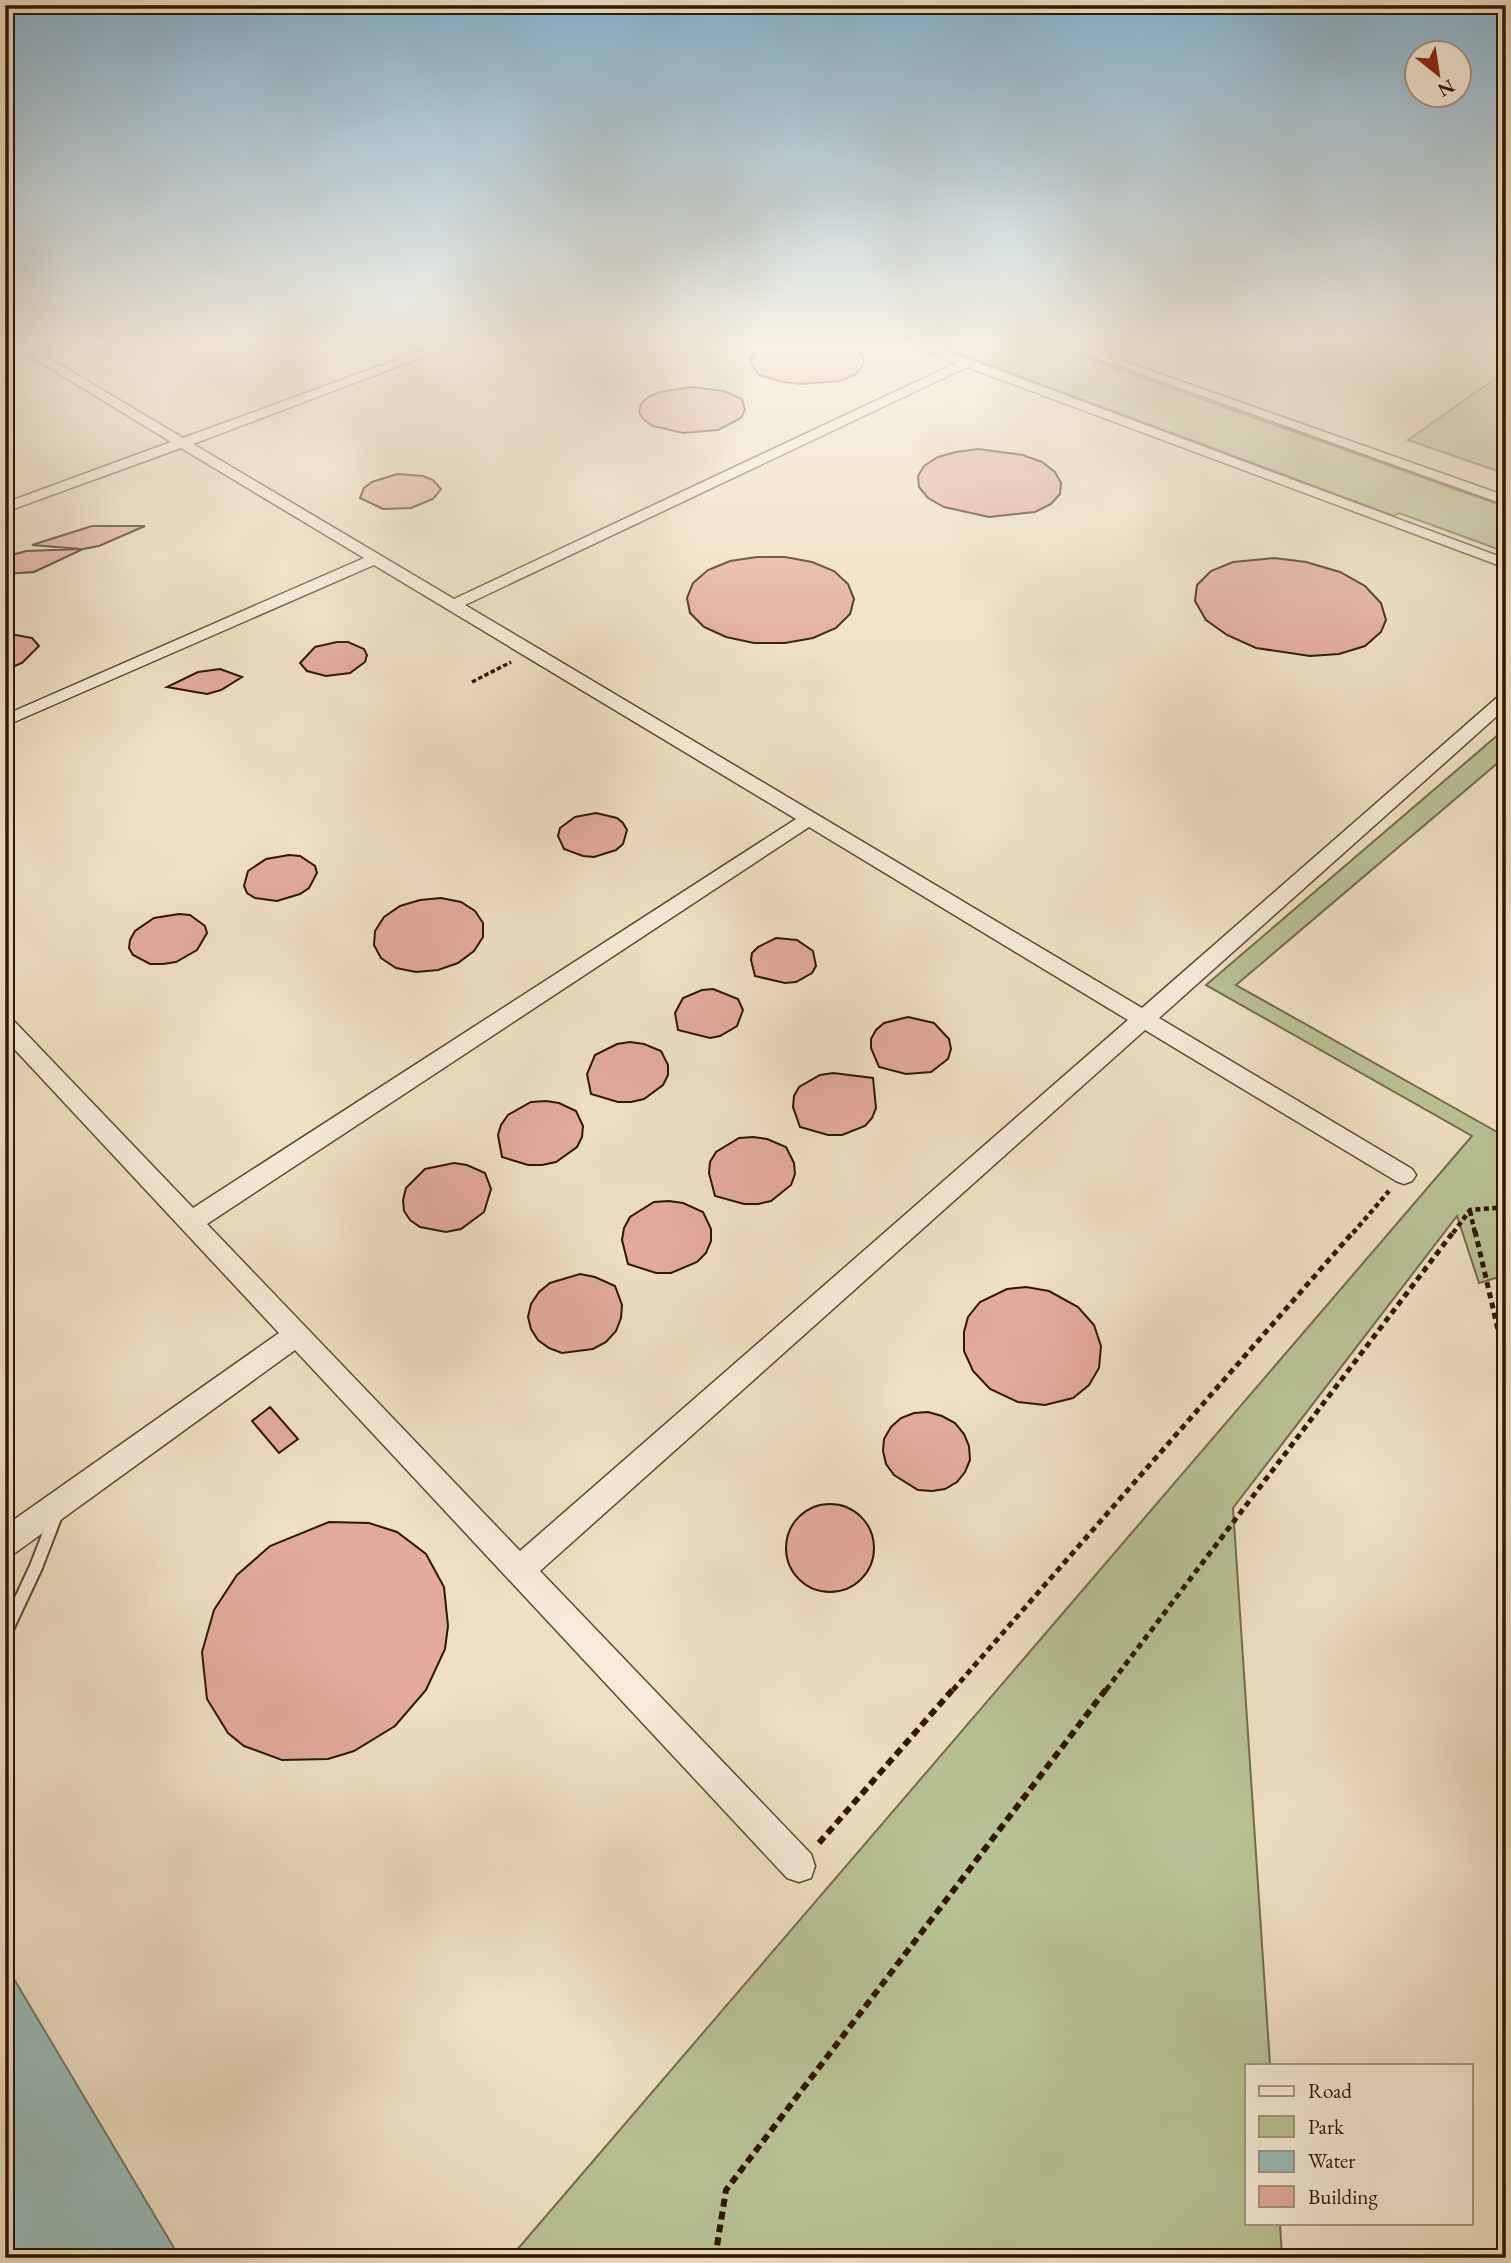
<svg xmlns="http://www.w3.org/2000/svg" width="1511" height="2263" viewBox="0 0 1511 2263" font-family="'EB Garamond',serif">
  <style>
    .green { fill: #b9c294; stroke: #746c4a; stroke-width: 2 }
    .water { fill: #9abcb9; stroke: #6f7a6f; stroke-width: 2 }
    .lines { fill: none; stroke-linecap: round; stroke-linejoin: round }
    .stream-far1 { stroke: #6f7a6f; stroke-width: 8 }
    .stream { stroke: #6f7a6f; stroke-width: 10 }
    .building { fill: #e4ab9b; stroke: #2e1700; stroke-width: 2 }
    .lane-casing { stroke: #5e4931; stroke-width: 16 }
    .street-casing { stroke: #5e4931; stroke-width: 3 }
    .path-far4 { stroke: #2e1700; stroke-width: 2.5; stroke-dasharray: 3.5 2; stroke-linecap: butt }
    .path-far3 { stroke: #2e1700; stroke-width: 3.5; stroke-dasharray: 4.5 2.5; stroke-linecap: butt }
    .path-far2 { stroke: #2e1700; stroke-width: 4.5; stroke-dasharray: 5 3.5; stroke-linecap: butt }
    .path-far1 { stroke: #2e1700; stroke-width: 5; stroke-dasharray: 6 4.5; stroke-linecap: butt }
    .path { stroke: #2e1700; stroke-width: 6; stroke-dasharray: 8 5; stroke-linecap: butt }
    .lane { stroke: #f5ebd8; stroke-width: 12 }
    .street { fill: #f5ebd8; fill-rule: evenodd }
  </style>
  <rect width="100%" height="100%" fill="#efe0c3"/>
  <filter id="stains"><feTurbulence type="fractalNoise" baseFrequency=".00286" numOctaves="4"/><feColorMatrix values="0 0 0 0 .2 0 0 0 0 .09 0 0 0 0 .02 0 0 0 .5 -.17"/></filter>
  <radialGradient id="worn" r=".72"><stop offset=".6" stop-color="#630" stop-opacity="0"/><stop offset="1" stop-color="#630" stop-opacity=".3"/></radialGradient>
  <!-- green -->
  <path class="green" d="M939 346H1053L1506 507V552L1399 513 1394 516Z
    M1506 371V474L1408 440Z
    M1506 728V756L1236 985 1506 1137V1275L1479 1283 1457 1216 1233 1508 1270 2065H1247V2223H1280L1282 2258H577L575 2255 573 2258H510L1472 1136 1206 985Z"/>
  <!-- water -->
  <path class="water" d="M5 1964 180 2258H5Z"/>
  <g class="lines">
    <!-- stream-far1 -->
    <path class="stream-far1" d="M1502 1233 1501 1229 1506 1228"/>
    <!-- stream -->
    <path class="stream" d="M1502 1231 1506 1245"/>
  </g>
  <!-- building -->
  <path class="building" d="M763 346H851L861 353 864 361 861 369 853 376 839 381 802 384 783 382 759 375 751 364V356Z
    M692 387 724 391 742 399 745 410 741 418 718 430 683 433 653 426 643 419 639 412 641 404 648 397 660 392Z
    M978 449 1023 455 1042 462 1055 472 1061 483 1060 494 1051 504 1035 512 989 517 944 507 928 498 919 487 918 476 924 466 938 457 956 452Z
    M397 474 423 476 433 480 441 489 433 499 411 508 383 509 360 498 364 488 372 482Z
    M92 526H145L99 546 83 549 34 572 5 574V557L26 551 81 549 32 545Z
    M757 557H785L812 562 834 571 848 584 854 599 850 614 836 628 813 638 785 643H754L726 637 704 627 690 613 687 598 693 583 708 570 730 561Z
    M1274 558 1306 562 1340 572 1365 586 1381 603 1386 620 1381 632 1365 646 1339 654 1310 656 1256 648 1227 635 1206 620 1195 601 1197 585 1211 571 1233 562Z
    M5 633 32 638 39 646 22 663 5 670Z
    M337 642H348L364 649 367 655 365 662 350 673 326 676 307 671 300 663 315 647Z
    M220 669 242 677 221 690 207 694 167 687 198 672Z
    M596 813 617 818 623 823 627 830 623 844 616 850 594 857 583 856 564 849 558 836 560 828 575 817Z
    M289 855 300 856 315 866 317 873 309 888 300 894 277 901 255 898 247 893 244 886 248 871 266 859Z
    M441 898 461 902 475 911 483 923V937L474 951 458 963 438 970 416 972 396 968 381 958 374 945 375 931 384 917 400 906 420 900Z
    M179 914 190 915 205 926 207 933 197 950 176 962 163 964H150L133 955 129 948 130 940 135 931 154 918Z
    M776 938 797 940 813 951 816 966 812 973 796 982 785 983 755 976 751 960 752 953 758 947Z
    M713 989 738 999 743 1010 737 1026 720 1036 710 1038 678 1030 675 1013 683 998 702 990Z
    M908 1017 934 1023 949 1039 951 1049 948 1059 931 1072 906 1074 879 1067 871 1048V1039L876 1030 884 1023Z
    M630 1042 644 1044 661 1051 668 1065V1075L663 1085 644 1099 631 1102H618L591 1094 587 1074 595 1055 617 1044Z
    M833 1073 873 1078 876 1108 872 1118 865 1126 842 1135H828L800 1127 793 1107 794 1096 799 1087 820 1075Z
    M546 1101 559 1103 576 1111 583 1126 582 1137 577 1147 556 1162 542 1165H528L502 1157 498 1135 501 1125 508 1115 531 1102Z
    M753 1137 767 1139 786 1147 794 1163 795 1174 791 1185 771 1201 758 1204H744L715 1196 709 1173 710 1162 716 1152 739 1138Z
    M454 1163 467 1165 485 1173 491 1189 484 1212 461 1229 446 1232 420 1227 410 1220 404 1211 403 1200 406 1188 425 1169Z
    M669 1201 683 1203 703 1212 711 1229V1241L706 1253 697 1262 671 1273H656L628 1264 622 1240 624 1228 630 1217 654 1202Z
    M580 1274 595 1277 615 1286 622 1305 621 1318 616 1331 606 1342 593 1349 562 1353 549 1348 538 1340 531 1329 528 1317 531 1304 539 1292 550 1283Z
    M1026 1287 1049 1291 1078 1307 1094 1325 1101 1346 1099 1368 1089 1385 1073 1398 1045 1405 1018 1402 990 1389 973 1371 964 1351V1332L968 1317 980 1302 1007 1289Z
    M270 1407 298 1439 279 1453 252 1421Z
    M928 1412 942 1416 955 1423 964 1434 969 1446 970 1460 965 1472 957 1482 945 1489 932 1491 918 1490 894 1475 886 1464 883 1451 884 1439 891 1427 901 1418 914 1413Z
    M786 1548a44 44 0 1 1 88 0a44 44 0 1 1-88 0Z
    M329 1522 369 1523 397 1532 426 1554 444 1587 448 1626 445 1649 426 1690 395 1726 354 1751 328 1759 282 1760 244 1746 228 1733 207 1699 202 1652 214 1610 237 1575 270 1546Z"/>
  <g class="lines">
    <defs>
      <path id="lane" d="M5 1633 36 1567 56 1515"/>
      <path id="street" d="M14 346H29L183 438 434 346H452L193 444 454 599 956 363 915 346H933L1506 559V568L967 367 465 605 1142 1008 1500 695 1506 694V708L1159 1018 1412 1169 1416 1175 1412 1181 1404 1184 1396 1181 1145 1030 540 1571 811 1854 815 1866 811 1878 799 1882 787 1878 295 1350 15 1553 5 1556V1526L279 1333 5 1039V1017L13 1020 193 1208 796 819 374 565 5 726V715L364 558 181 448 5 512V503L171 442ZM809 827 1128 1020 520 1551 207 1224Z
        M1063 346H1081L1506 496V505Z"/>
    </defs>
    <!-- lane casing -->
    <use href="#lane" class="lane-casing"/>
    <!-- street casing -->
    <use href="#street" class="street-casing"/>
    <!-- path-far4 -->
    <path class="path-far4" d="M1492 346 1506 350"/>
    <!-- path-far3 -->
    <path class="path-far3" d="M472 682 511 662"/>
    <!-- path-far2 -->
    <path class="path-far2" d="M1470 1211 1475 1233
      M1353 1233 1389 1191
      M1453 1233 1470 1210 1506 1207"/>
    <!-- path-far1 -->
    <path class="path-far1" d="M1475 1231 1506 1364
      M953 1690 1354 1231
      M1106 1690 1454 1231"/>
    <!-- path -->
    <path class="path" d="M819 1843 954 1688
      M715 2258 726 2190 1107 1688"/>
    <!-- lane -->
    <use href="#lane" class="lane"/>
    <!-- street -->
    <use href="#street" class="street"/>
  </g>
  <!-- sky -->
  <linearGradient id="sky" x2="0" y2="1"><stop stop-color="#89b7d5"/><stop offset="0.52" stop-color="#f8f1e4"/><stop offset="1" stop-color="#f8f1e4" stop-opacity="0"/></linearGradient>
  <rect width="1511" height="663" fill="url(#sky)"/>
  <!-- margin -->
  <rect width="1511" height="2263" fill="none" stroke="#efe0c3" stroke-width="28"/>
  <rect x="7" y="7" width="1497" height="2249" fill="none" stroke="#2e1700" stroke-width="3.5"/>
  <rect x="14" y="14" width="1483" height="2235" fill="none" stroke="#2e1700" stroke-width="2"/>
  <!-- legend -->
  <rect x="1245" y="2064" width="228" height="161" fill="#f5ebd8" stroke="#a59682" stroke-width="2"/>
  <rect x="1259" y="2086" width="35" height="10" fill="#f5ebd8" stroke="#a59682" stroke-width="2"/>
  <text x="1308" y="2098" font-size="21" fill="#2e1700">Road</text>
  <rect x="1259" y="2116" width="35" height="21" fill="#b9c294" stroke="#a59682" stroke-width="2"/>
  <text x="1308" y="2134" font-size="21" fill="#2e1700">Park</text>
  <rect x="1259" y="2151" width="35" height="21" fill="#9abcb9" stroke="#a59682" stroke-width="2"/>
  <text x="1308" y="2168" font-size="21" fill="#2e1700">Water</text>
  <rect x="1259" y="2186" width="35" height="21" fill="#e4ab9b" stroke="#a59682" stroke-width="2"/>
  <text x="1308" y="2204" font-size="21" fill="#2e1700">Building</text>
  <!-- north arrow -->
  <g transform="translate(1438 74) rotate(150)"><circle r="33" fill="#f5ebd8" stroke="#a59682" stroke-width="2"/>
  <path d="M0-5L12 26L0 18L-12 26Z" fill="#8f2418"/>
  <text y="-10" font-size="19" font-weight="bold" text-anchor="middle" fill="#2e1700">N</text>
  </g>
  <rect width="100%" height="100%" filter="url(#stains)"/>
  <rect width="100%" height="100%" fill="url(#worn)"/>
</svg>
